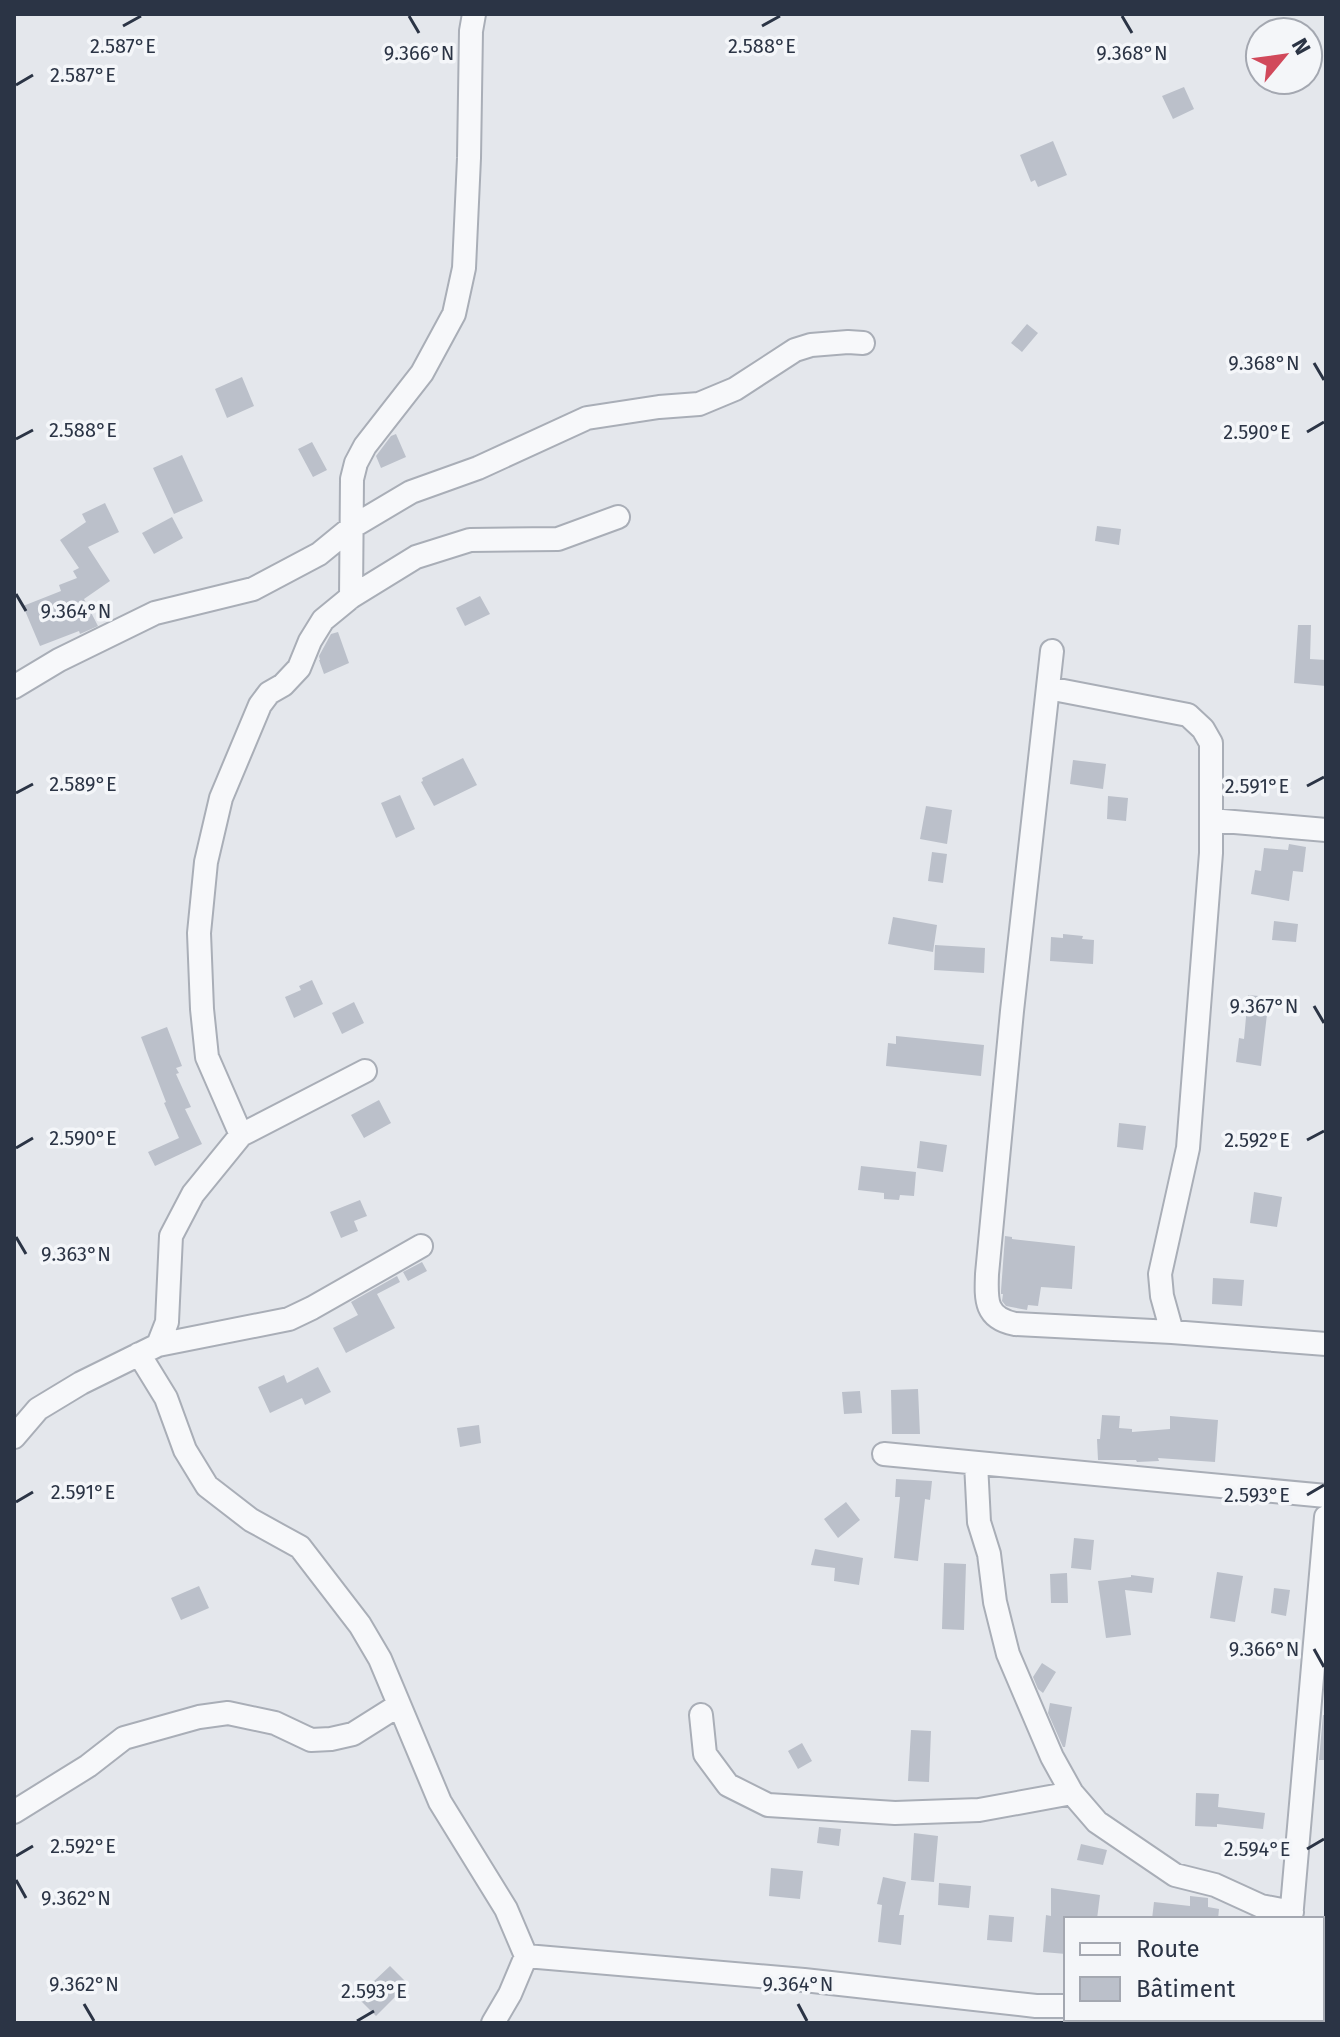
<svg xmlns="http://www.w3.org/2000/svg" width="1340" height="2037" viewBox="0 0 1340 2037" font-family="'Fira Sans',sans-serif">
  <style>
    .building { fill: #bbc0ca }
    .lines { fill: none; stroke-linecap: round; stroke-linejoin: round }
    .street-casing { stroke: #a9aeb7; stroke-width: 26 }
    .street { stroke: #f7f8fa; stroke-width: 22 }
    .ticks { fill: none; stroke: #2b3445; stroke-width: 3 }
    .ticks-label { font-size: 20px; text-anchor: middle; fill: #2b3445; stroke: #f4f6f9; stroke-width: 7; stroke-linejoin: round; paint-order: stroke }
  </style>
  <rect width="100%" height="100%" fill="#e4e7ec"/>
  <!-- building -->
  <path class="building" d="M1184 87 1194 109 1173 119 1162 96Z
    M1053 141 1067 175 1038 187 1035 180 1031 182 1020 155Z
    M1027 324 1038 333 1022 352 1011 343Z
    M242 377 254 406 227 418 215 389Z
    M396 434 406 457 381 468 376 456 391 436Z
    M312 442 327 470 313 477 298 449Z
    M182 455 203 501 174 514 153 468Z
    M105 503 119 532 88 547 110 581 84 599 98 626 80 634 79 631 40 646 23 606 61 591 59 585 77 578 73 571 79 568 60 540 86 522 82 514Z
    M172 517 183 538 154 554 142 533Z
    M1097 526 1121 529 1119 545 1095 541Z
    M480 596 490 614 465 626 456 608Z
    M1298 625H1311L1310 659 1326 660V686L1294 683Z
    M338 632 349 663 324 674 319 660H320L319 656 331 634Z
    M463 758 477 785 434 806 421 782 423 781 422 778Z
    M1073 760 1106 764 1103 789 1070 784Z
    M400 795 415 829 396 838 381 803Z
    M1108 796 1128 798 1126 821 1107 819Z
    M926 806 952 810 947 844 920 839Z
    M1289 844 1306 847 1303 872 1293 871 1289 901 1251 894 1255 870 1261 871 1264 848 1288 850Z
    M932 852 947 854 943 883 928 881Z
    M893 917 937 925 933 952 888 944Z
    M1274 921 1298 924 1296 942 1272 940Z
    M1063 934 1083 936 1082 939 1094 940 1093 964 1050 961 1051 937 1063 938Z
    M935 945 985 948 984 973 934 970Z
    M312 980 323 1004 294 1018 285 997 301 990 299 986Z
    M1248 995 1269 997 1261 1066 1236 1062 1239 1038 1244 1039Z
    M354 1002 364 1023 342 1034 332 1013Z
    M167 1027 182 1066 176 1068 179 1073 176 1074 191 1107 185 1109 202 1144 155 1166 148 1152 179 1138 164 1103 166 1102 141 1037Z
    M896 1036 984 1045 981 1076 886 1066 888 1043 896 1044Z
    M379 1100 391 1123 364 1138 351 1115Z
    M1119 1123 1146 1126 1143 1150 1117 1147Z
    M920 1141 947 1145 943 1172 917 1168Z
    M861 1166 916 1172 914 1196 900 1195 899 1200 884 1199V1193L858 1190Z
    M1254 1192 1282 1197 1277 1227 1250 1223Z
    M360 1200 367 1216 354 1221 358 1231 341 1238 330 1212Z
    M1005 1236 1012 1237V1239L1075 1246 1072 1289 1041 1287 1038 1306 1028 1305 1027 1310 1006 1306 1002 1301 1003 1294H1001V1291Z
    M422 1262 427 1271 408 1281 403 1272Z
    M397 1276 400 1282 377 1294 395 1328 346 1353 333 1328 358 1315 351 1302Z
    M1213 1278 1244 1280 1242 1306 1212 1304Z
    M318 1367 331 1392 305 1405 302 1398 270 1413 258 1387 284 1375 287 1383Z
    M918 1389 920 1434H892L891 1390Z
    M860 1391 862 1413 844 1414 842 1392Z
    M1102 1415 1120 1416 1119 1428 1132 1429V1432L1170 1429V1416L1218 1420 1215 1462 1158 1458 1159 1461 1137 1462 1136 1460H1098L1097 1439H1100Z
    M479 1425 481 1443 460 1447 457 1428Z
    M896 1479 932 1481 930 1500 925 1499 918 1561 894 1558 900 1497H895Z
    M846 1502 860 1520 838 1538 824 1519Z
    M1074 1538 1094 1540 1091 1570 1071 1568Z
    M815 1549 863 1558 859 1585 834 1581 835 1568 811 1565Z
    M944 1563 966 1564 964 1630 942 1629Z
    M1217 1572 1243 1576 1235 1622 1210 1618Z
    M1067 1573 1068 1603H1051L1050 1574Z
    M1131 1575 1154 1578 1152 1593 1125 1590 1131 1635 1106 1638 1098 1581 1131 1577Z
    M199 1586 209 1608 181 1620 171 1598Z
    M1274 1588 1290 1590 1286 1616 1271 1613Z
    M1042 1663 1056 1672 1043 1693 1038 1689 1033 1677Z
    M1050 1703 1072 1707 1065 1747H1063L1048 1713Z
    M1323 1715H1326V1760H1319Z
    M911 1730 931 1731 929 1782 908 1781Z
    M802 1743 812 1761 798 1769 788 1751Z
    M1196 1793 1219 1794 1218 1807 1265 1813 1263 1829 1217 1824V1827L1195 1826Z
    M819 1827 841 1829 839 1846 817 1843Z
    M914 1833 938 1836 934 1882 911 1880Z
    M1081 1844 1107 1850 1103 1865 1077 1860Z
    M771 1868 803 1871 800 1899 769 1896Z
    M883 1877 906 1882 899 1915H904L901 1945 878 1942 882 1905 877 1904Z
    M939 1883 971 1886 969 1908 938 1905Z
    M1051 1888 1100 1895 1097 1919H1066V1954L1043 1952 1046 1915 1051 1916Z
    M1190 1896 1208 1898V1907L1219 1909 1218 1919H1152L1154 1902 1190 1906Z
    M989 1915 1014 1917 1012 1942 987 1940Z
    M390 1966 408 1984 376 2016 357 1997Z"/>
  <g class="lines">
    <defs>
      <path id="street" d="M351 597 352 479 356 463 365 446 422 373 454 314 464 268 469 158 471 31 474 14
        M1052 651 1012 1011 987 1274C986 1300 985 1318 1015 1324L1172 1332 1326 1344
        M14 687 59 660 155 613 253 589 319 554 352 527 411 492 478 468 587 418 659 407 699 404 735 389 795 350 811 345 848 342 863 343
        M1048 688 1188 715 1203 729 1211 743V853L1188 1148 1160 1274 1162 1296 1172 1332
        M1211 820 1326 830
        M241 1135 207 1057 202 1009 199 933 206 862 221 798 260 705 269 693 283 685 299 668 310 641 323 620 351 597 416 557 470 540 558 539 618 517
        M158 1345 289 1319 312 1308 421 1246
        M139 1354 166 1398 185 1450 207 1486 251 1520 300 1547 360 1625 380 1659 440 1802 506 1909 526 1956 804 1980 1036 2006H1066
        M14 1437 38 1409 81 1383 158 1345 167 1322 171 1236 193 1194 241 1135 365 1071
        M884 1454 1326 1496
        M976 1463 979 1522 989 1554 995 1602 1008 1654 1052 1757 1072 1793 1097 1822 1175 1875 1215 1885 1261 1906 1292 1912
        M701 1715 705 1754 728 1785 768 1805 895 1813 979 1810 1072 1793
        M14 1812 88 1766 124 1738 199 1717 228 1713 275 1723 311 1740 331 1739 353 1734 399 1705
        M1291 1919 1326 1517
        M1322 1999 1326 1998
        M493 2023 510 1994 526 1956
        M1283 2023V2019"/>
    </defs>
    <!-- street casing -->
    <use href="#street" class="street-casing"/>
    <!-- street -->
    <use href="#street" class="street"/>
  </g>
  <!-- ticks -->
  <path class="ticks" d="M409 16 419 33M1122 16 1132 33M123 26 141 16M762 26 780 16M16 85 33 75M1314 363 1324 380M1307 432 1324 422M16 439 33 430M16 594 26 611M1307 786 1324 777M16 793 33 784M1314 1006 1324 1023M1307 1140 1324 1131M16 1148 33 1138M16 1237 26 1254M1307 1495 1324 1485M16 1502 33 1492M1314 1649 1324 1667M1307 1849 1324 1839M16 1856 33 1846M16 1880 26 1898M84 2004 94 2021M798 2004 807 2021M357 2021 374 2011"/>
  <g class="ticks-label">
    <text x="123" y="53">2.587°E</text>
    <text x="762" y="53">2.588°E</text>
    <text x="419" y="60">9.366°N</text>
    <text x="1132" y="60">9.368°N</text>
    <text x="83" y="82">2.587°E</text>
    <text x="1264" y="370">9.368°N</text>
    <text x="83" y="437">2.588°E</text>
    <text x="1257" y="439">2.590°E</text>
    <text x="76" y="618">9.364°N</text>
    <text x="83" y="791">2.589°E</text>
    <text x="1257" y="793">2.591°E</text>
    <text x="1264" y="1013">9.367°N</text>
    <text x="83" y="1145">2.590°E</text>
    <text x="1257" y="1147">2.592°E</text>
    <text x="76" y="1261">9.363°N</text>
    <text x="83" y="1499">2.591°E</text>
    <text x="1257" y="1502">2.593°E</text>
    <text x="1264" y="1656">9.366°N</text>
    <text x="83" y="1853">2.592°E</text>
    <text x="1257" y="1856">2.594°E</text>
    <text x="76" y="1905">9.362°N</text>
    <text x="84" y="1991">9.362°N</text>
    <text x="798" y="1991">9.364°N</text>
    <text x="374" y="1998">2.593°E</text>
  </g>
  <!-- border -->
  <rect width="1340" height="2037" fill="none" stroke="#2b3445" stroke-width="32"/>
  <!-- legend -->
  <rect x="1064" y="1917" width="260" height="104" fill="#f4f6f9" stroke="#a4a8b1" stroke-width="2"/>
  <rect x="1080" y="1943" width="40" height="12" fill="#f7f8fa" stroke="#a4a8b1" stroke-width="2"/>
  <text x="1136" y="1957" font-size="24" fill="#2b3445">Route</text>
  <rect x="1080" y="1977" width="40" height="24" fill="#bbc0ca" stroke="#a4a8b1" stroke-width="2"/>
  <text x="1136" y="1997" font-size="24" fill="#2b3445">Bâtiment</text>
  <!-- north arrow -->
  <g transform="translate(1284 56) rotate(61)"><circle r="38" fill="#f4f6f9" stroke="#a4a8b1" stroke-width="2"/>
  <path d="M0-6L14 30L0 20L-14 30Z" fill="#d1495b"/>
  <text y="-12" font-size="22" font-weight="bold" text-anchor="middle" fill="#2b3445">N</text>
  </g>
</svg>
